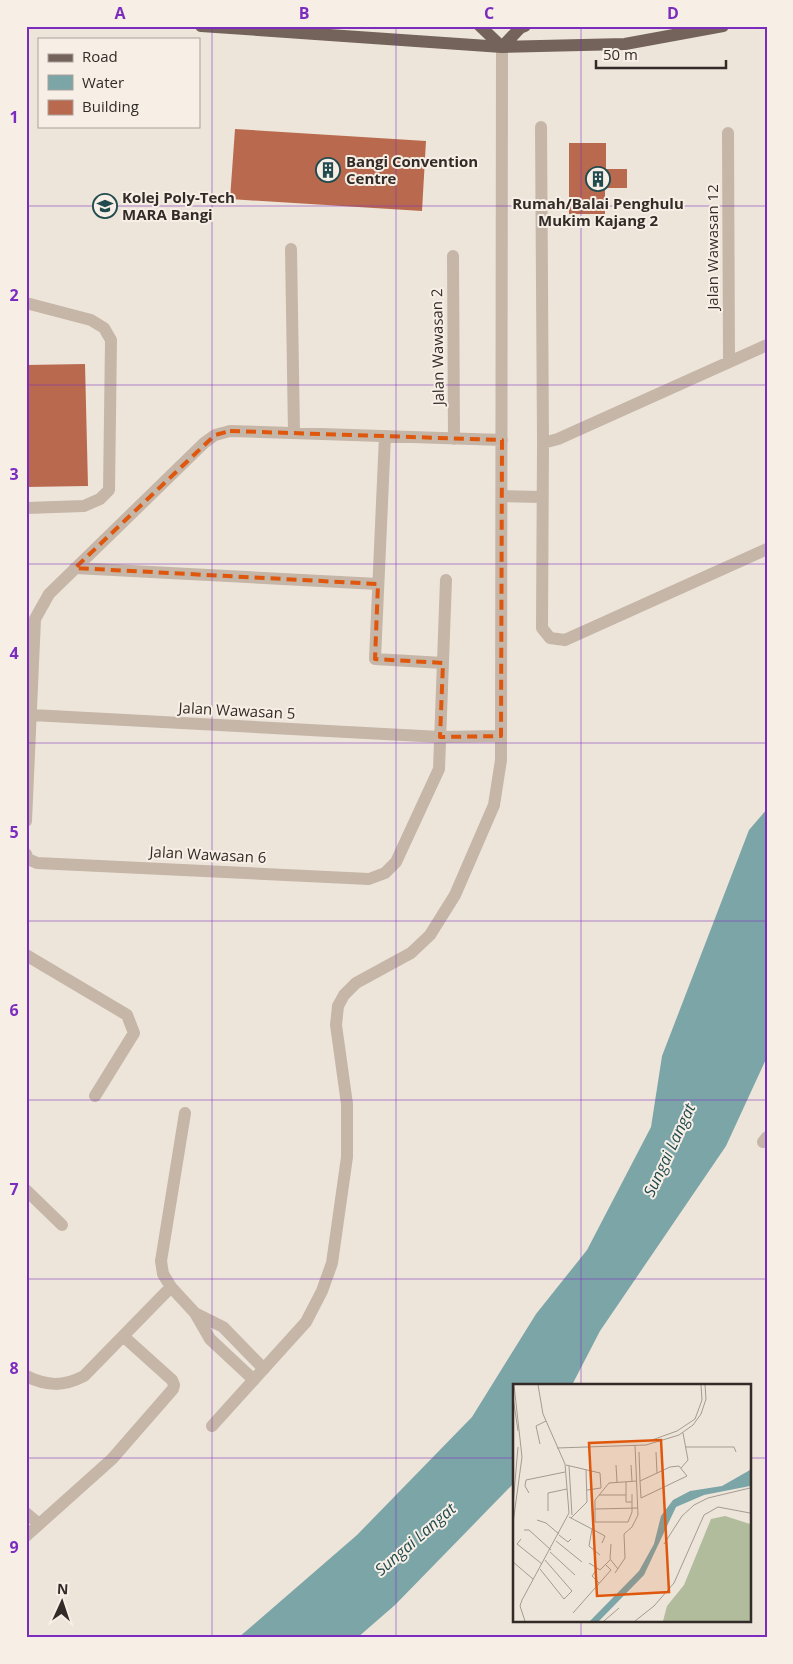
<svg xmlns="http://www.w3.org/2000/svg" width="793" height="1664" viewBox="0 0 793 1664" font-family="'Open Sans',sans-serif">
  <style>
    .water { fill: #7ca5a8 }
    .building { fill: #b96a4e }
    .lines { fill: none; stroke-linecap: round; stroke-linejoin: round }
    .minor { stroke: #c5b6a8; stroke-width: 12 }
    .major { stroke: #73635a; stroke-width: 12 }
    .marked { fill: none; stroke: #df570d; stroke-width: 4; stroke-dasharray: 10 6; stroke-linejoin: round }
    .grid { fill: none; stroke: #7b2cbf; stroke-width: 1; stroke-opacity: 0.55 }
    .labels { text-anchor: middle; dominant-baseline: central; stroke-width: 4; stroke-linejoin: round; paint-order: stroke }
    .poi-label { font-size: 15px; font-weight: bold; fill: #332b27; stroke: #f7efe6; text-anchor: start }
    .street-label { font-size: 15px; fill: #332b27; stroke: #f7efe6 }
    .water-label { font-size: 16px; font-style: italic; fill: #214b4f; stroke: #f7efe6 }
    .inset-road { fill: none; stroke: #a39b92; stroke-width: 1 }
    .view { fill: #df570d; fill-opacity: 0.15; stroke: #df570d; stroke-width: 2.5 }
    .inset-edge { fill: none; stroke: #332b27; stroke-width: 2.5 }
    .neatline { fill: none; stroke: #7b2cbf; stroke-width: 2 }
    .grid-label { font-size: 16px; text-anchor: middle; font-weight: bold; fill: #7b2cbf }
  </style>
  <rect width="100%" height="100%" fill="#eee5da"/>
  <!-- water -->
  <path class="water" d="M767 809V1057L726 1146 600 1331 572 1385H514V1483L395 1605 357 1638H238L357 1535 472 1417 536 1314 587 1250 651 1127 662 1056 749 830Z"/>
  <!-- building -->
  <path class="building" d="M235 129 426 141 422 211 230 199Z
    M569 143H606V169H627V188H605V214H569Z
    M85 364 88 486 26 487V365Z"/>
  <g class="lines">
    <!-- minor -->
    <path class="minor" d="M541 127 543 443
      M728 133 729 362
      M291 249 294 433
      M453 256 454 439
      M26 303 91 320 104 328 111 340 109 490 100 499 84 506 26 508
      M767 345 558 439 543 443 542 628 550 638 565 640 767 549
      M385 436 375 659 443 663
      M502 496 542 497
      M75 568 378 584
      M32 715 440 737 501 736
      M26 821 35 619 49 594 204 443 215 435 230 431 502 440
      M26 854 28 859 37 863 369 879 385 873 396 862 439 769 446 580
      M26 955 127 1015 134 1033 95 1096
      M185 1113 161 1261 163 1274 171 1287 195 1313 210 1339 254 1380
      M763 1142 767 1137
      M26 1190 62 1225
      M195 1313 223 1327 264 1369
      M26 1376C47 1386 63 1387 84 1376L171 1287
      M212 1426 306 1322 322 1291 332 1263 347 1157V1104L336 1025 338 1006 344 995 356 983 411 953 430 935 455 895 494 805 501 760 502 47
      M26 1513 39 1524
      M26 1536 112 1459 173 1389 174 1385 172 1380 123 1336"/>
    <!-- major -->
    <path class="major" d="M201 26 502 47 625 44 723 26
      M480 26 502 47
      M502 47 520 28 525 26"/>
  </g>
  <!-- marked area -->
  <path class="marked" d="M230 431 502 440 501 736 440 737 443 663 375 659 378 584 75 568 215 435Z"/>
  <!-- grid -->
  <path class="grid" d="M212 26V1638M396 26V1638M581 26V1385M26 206H767M26 385H767M26 564H767M26 743H767M26 921H767M26 1100H767M26 1279H767M26 1458H514M749 1458H767M581 1620V1638"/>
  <!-- icons -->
  <defs>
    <symbol id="building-ring" viewBox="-11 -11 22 22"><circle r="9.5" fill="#f7efe6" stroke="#214b4f" stroke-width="1.5"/><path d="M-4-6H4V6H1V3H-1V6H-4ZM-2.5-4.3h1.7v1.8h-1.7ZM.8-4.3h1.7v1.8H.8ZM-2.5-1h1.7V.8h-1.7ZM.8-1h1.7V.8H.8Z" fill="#214b4f"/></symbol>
    <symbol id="university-ring" viewBox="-11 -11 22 22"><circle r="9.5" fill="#f7efe6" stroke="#214b4f" stroke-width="1.5"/><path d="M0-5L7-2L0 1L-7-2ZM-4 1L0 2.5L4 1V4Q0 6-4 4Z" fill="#214b4f"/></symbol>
  </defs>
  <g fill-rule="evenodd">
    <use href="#building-ring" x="314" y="156" width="28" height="28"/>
    <use href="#building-ring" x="584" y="165" width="28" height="28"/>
    <use href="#university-ring" x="91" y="192" width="28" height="28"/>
  </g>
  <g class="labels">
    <!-- poi labels -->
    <g class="poi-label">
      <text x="346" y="161">Bangi Convention<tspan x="346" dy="17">Centre</tspan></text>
      <text x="122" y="197">Kolej Poly-Tech<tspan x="122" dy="17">MARA Bangi</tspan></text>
      <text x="598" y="203" text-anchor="middle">Rumah/Balai Penghulu<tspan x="598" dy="17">Mukim Kajang 2</tspan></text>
    </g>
    <!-- street labels -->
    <g class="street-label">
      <text transform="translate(712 247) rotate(-90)">Jalan Wawasan 12</text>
      <text transform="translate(437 347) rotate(-91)">Jalan Wawasan 2</text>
      <text transform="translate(237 710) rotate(3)">Jalan Wawasan 5</text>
      <text transform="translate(208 854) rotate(3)">Jalan Wawasan 6</text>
    </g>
    <!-- water labels -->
    <g class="water-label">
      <text transform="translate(669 1150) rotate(-65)">Sungai Langat</text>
      <text transform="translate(415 1539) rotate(-41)">Sungai Langat</text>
    </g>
  </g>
  <!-- overview -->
  <g transform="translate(513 1384)">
    <rect width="238" height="238" fill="#eee5da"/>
    <path d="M212 132 237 140V237H150L154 222 171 201 198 135Z" fill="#b0bc9c"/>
    <path d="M237 86V102L191 111 163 123 131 191 86 237H77L126 187 141 160 148 132 160 116 177 107 209 102Z" fill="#7ca5a8"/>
    <path class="inset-road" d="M0 13 5 47M139 56 164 47 182 35 189 16 188 1M27 60 23 42 33 37M173 63H221L223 68M44 64 133 61 166 51 180 41 188 30 193 15 192 1M126 68 127 97M143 68 144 89M53 81 87 89 88 104 74 106M103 81 104 98M118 81 119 97M56 82 59 131M166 82 174 92 128 114 127 97 157 83ZM168 84 175 76 170 49M113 98V118H119M16 109 12 102 13 96 52 88M119 110V128L115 138H82V116L96 99 124 97M86 111H113M0 121 5 63M82 125 125 124M35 127V109L54 105M56 133 79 145 76 162 87 171M58 134 74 118 73 86M24 136 33 139 46 150M0 139 9 73 1 1M79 145 92 152 89 159M11 146H16L38 166M46 151 55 158 58 155M8 155 4 160 29 180M43 157 69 178M98 160 97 175 105 185M151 160 169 132 181 121 195 114 237 104M37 168 62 191M0 178 20 195M76 179 87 186 97 176M27 185 51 215 59 207 32 176M84 185 79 192 86 199M102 189 112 174 111 150 119 143 125 131 122 61M60 229 98 186 93 181M12 237 7 222 9 216 56 129 52 80 30 30 25 1M91 237 106 224M122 237 141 222 161 199 191 131 205 123 237 129"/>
    <path class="view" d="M148 56 156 208 84 212 76 59Z"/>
    <rect width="238" height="238" class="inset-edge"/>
  </g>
  <!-- border -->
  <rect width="793" height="1664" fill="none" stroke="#f7efe6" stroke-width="55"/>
  <!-- legend -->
  <rect x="38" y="38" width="162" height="90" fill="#f7efe6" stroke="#a9a19a"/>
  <rect x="48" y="54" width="25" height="8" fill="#73635a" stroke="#a9a19a"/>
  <text x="82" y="62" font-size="15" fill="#332b27">Road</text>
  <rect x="48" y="75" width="25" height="15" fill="#7ca5a8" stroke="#a9a19a"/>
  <text x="82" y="88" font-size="15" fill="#332b27">Water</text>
  <rect x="48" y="100" width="25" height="15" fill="#b96a4e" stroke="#a9a19a"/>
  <text x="82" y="112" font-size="15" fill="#332b27">Building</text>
  <!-- north arrow -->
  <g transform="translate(62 1602) rotate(3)" stroke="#f7efe6" stroke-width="4" paint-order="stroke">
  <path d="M0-4L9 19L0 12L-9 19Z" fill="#332b27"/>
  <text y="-8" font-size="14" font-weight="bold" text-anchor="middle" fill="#332b27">N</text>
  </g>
  <!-- scale -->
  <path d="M596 60v8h130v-8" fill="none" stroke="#332b27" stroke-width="2.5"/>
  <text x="603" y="60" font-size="15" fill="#332b27" stroke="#f7efe6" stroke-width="4" paint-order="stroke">50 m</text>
  <rect x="28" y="28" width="738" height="1608" class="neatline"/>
  <g class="grid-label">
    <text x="120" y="19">A</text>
    <text x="304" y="19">B</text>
    <text x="489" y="19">C</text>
    <text x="673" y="19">D</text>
    <text x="14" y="123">1</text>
    <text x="14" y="301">2</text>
    <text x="14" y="480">3</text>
    <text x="14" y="659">4</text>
    <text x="14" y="838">5</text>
    <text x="14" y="1016">6</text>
    <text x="14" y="1195">7</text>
    <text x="14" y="1374">8</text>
    <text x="14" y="1553">9</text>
  </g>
</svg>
